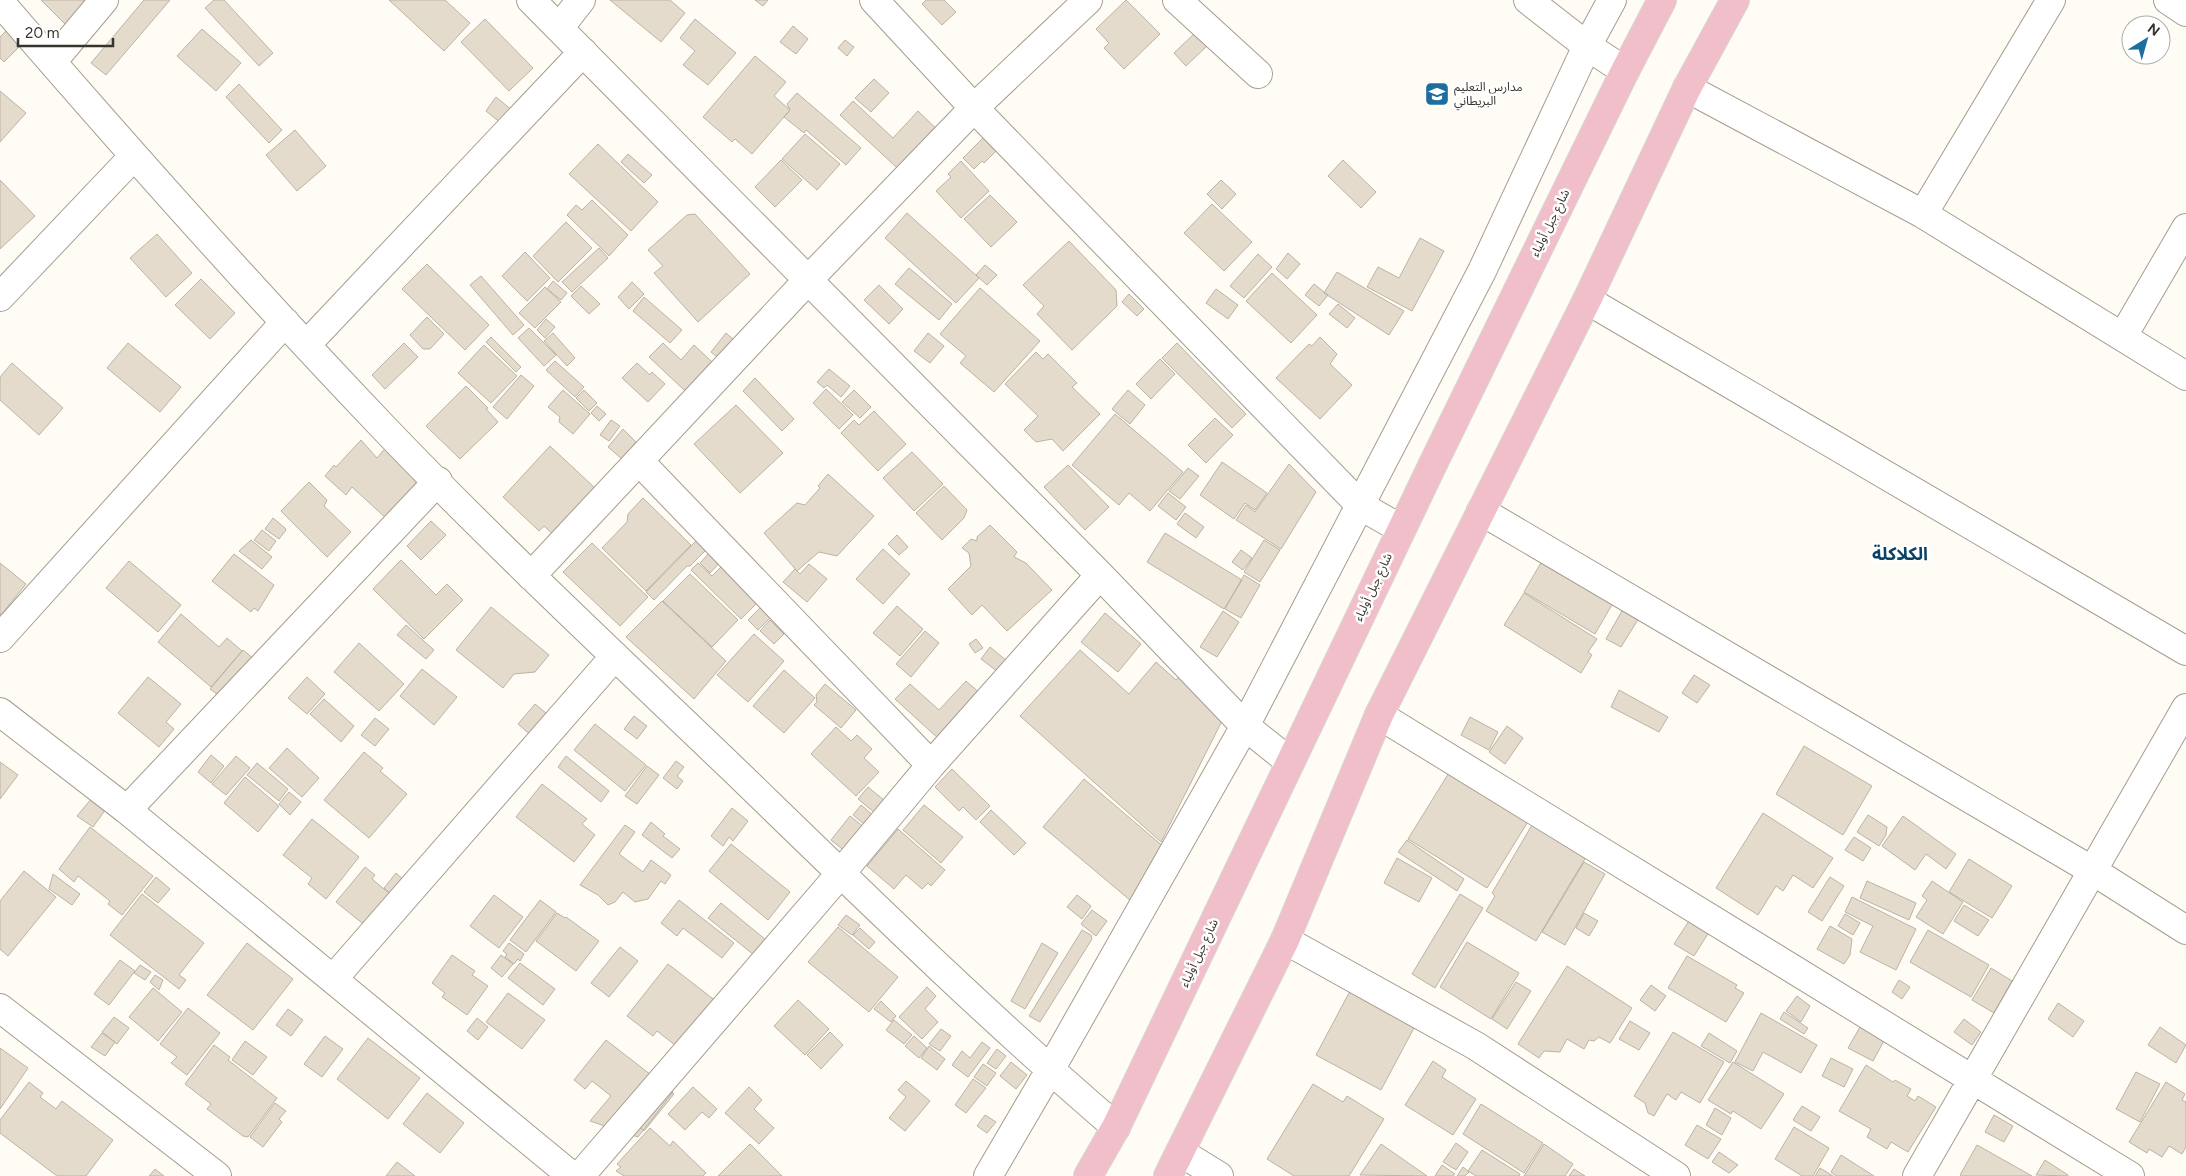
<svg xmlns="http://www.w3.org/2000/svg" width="2186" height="1176" viewBox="0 0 2186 1176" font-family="Figtree,'Noto Sans Arabic',sans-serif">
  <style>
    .building { fill: #e4dbcc; stroke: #bbb3a4 }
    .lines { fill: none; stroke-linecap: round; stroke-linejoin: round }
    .minor-casing { stroke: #a59d8f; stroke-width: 30 }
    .major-casing { stroke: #d7d6d5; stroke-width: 30 }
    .minor { stroke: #fff; stroke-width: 28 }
    .major { stroke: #f1bfc9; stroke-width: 28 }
    .labels { text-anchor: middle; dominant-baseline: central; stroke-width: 5; stroke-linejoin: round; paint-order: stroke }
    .poi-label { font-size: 12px; fill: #37332d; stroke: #fff; text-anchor: start }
    .street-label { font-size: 12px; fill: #37332d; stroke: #fff }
    .district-label { font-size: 18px; font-weight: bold; fill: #0a4365; stroke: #fff }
  </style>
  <rect width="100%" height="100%" fill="#fffbf5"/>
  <!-- building -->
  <path class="building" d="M41 0H86L68 27Z
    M144 0H170L106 75 91 63Z
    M214 0H224L273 53 259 66 205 8Z
    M389 0H445L470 23 444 51Z
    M610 0H670L685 13 661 42Z
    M755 0H768L763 6Z
    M926 0H944L956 12 942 25 922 4Z
    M1126 0 1160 34 1124 69 1104 48 1109 43 1096 29Z
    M485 19 533 68 509 91 461 42Z
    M695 19 736 53 708 85 683 65 695 51 680 38Z
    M793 26 808 39 796 54 780 42Z
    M202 29 241 63 216 91 177 56Z
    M7 30 21 45 4 62 0 58V37Z
    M1197 31 1209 44 1186 66 1174 53Z
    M845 40 854 47 847 56 838 48Z
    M755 56 786 82 774 96 790 110 752 154 735 139 732 142 703 117Z
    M874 79 889 93 871 112 855 98Z
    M239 84 282 130 269 143 226 97Z
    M0 91 26 113 0 142Z
    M797 93 861 148 846 165 806 130 804 133 784 117 790 110 787 104Z
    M496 97 513 111 502 124 486 111Z
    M853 101 893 138 918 111 946 138 908 178 840 115Z
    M295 130 326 166 297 191 266 155Z
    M805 134 840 164 817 190 782 159Z
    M983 138 996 151 984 163 982 161 974 169 963 158Z
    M598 144 658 202 631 231 569 174Z
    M628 154 652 175 644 183 621 162Z
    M781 160 802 180 775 207 755 187Z
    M1343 160 1376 192 1361 208 1328 176Z
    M961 161 989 191 961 218 936 191 951 177 948 174Z
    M0 180 35 216 0 249Z
    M1221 180 1236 194 1222 209 1207 194Z
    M990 195 1017 222 991 247 964 219Z
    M592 200 628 235 609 256 567 215 576 205 582 210Z
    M1212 204 1252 242 1224 271 1184 233Z
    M907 213 979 278 956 303 885 238Z
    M695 214 750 274 698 322 654 273 663 266 648 250 687 215Z
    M566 222 592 248 558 282 533 256Z
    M157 234 192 273 166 297 130 258Z
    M1420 238 1444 251 1412 311 1367 287 1378 267 1399 278Z
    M1069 241 1116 290 1117 306 1072 350 1037 314 1044 306 1023 285Z
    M599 248 608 258 572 292 562 282Z
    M525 252 550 278 527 301 502 276Z
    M1288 253 1300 264 1287 279 1276 269Z
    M1258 254 1272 267 1244 298 1230 286Z
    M427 264 489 325 465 350 402 289Z
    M985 265 997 275 987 285 976 275Z
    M909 268 952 304 939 320 895 284Z
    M1337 272 1404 311 1389 335 1324 293Z
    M1272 273 1317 315 1291 343 1246 301Z
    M481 276 524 325 513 335 470 285Z
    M201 279 235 313 210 339 175 305Z
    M553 281 567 293 561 300 547 289Z
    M632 282 644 294 629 309 618 297Z
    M1314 284 1328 295 1319 306 1305 295Z
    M879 285 903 309 889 324 864 300Z
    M581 286 600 304 589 314 571 296Z
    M545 287 561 302 535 328 519 313Z
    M980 288 1040 341 994 392 960 363 966 356 940 334Z
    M1216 289 1238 305 1228 319 1206 303Z
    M1129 294 1144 309 1137 316 1122 302Z
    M644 297 682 330 670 343 633 311Z
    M1338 304 1355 318 1347 328 1329 314Z
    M427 317 444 334 430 349H423L410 335Z
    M546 319 555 327 545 338 537 330Z
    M529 328 556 355 544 366 518 338Z
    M553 333 575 358 567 366 544 341Z
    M726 333 740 345 725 363 711 352Z
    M928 333 944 346 930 363 914 351Z
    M491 337 521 367 516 372 486 342Z
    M1320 337 1337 354 1330 364 1352 385 1320 419 1276 378 1309 344 1312 346Z
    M128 343 181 387 160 412 107 368Z
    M404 343 418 357 385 389 372 375Z
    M663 343 681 360 694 345 727 376 700 405 649 357Z
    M1177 343 1246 414 1232 428 1162 358Z
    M484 345 517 376 491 403 458 373Z
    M1036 352 1043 359 1048 354 1077 383 1072 387 1100 414 1063 451 1052 439 1036 442 1024 430 1038 416 1005 384Z
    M1160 359 1175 374 1151 399 1136 384Z
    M555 361 584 387 575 397 546 370Z
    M12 363 63 408 39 435 0 400V377Z
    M637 363 650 375 652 372 665 384 648 402 622 378Z
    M829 369 850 386 841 397 827 385 824 388 817 382Z
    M521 375 534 386 507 419 493 407Z
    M755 378 794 419 782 431 743 391Z
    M466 386 488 408 486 409 498 422 460 459 426 426Z
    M826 389 853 415 839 429 813 403Z
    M563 390 590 414 573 434 559 422 560 417 548 407Z
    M584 390 597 403 589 411 576 398Z
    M854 390 871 407 860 418 842 402Z
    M1128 390 1145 405 1130 424 1112 409Z
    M736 405 783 453 740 493 694 444Z
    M597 406 606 414 599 421 591 413Z
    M874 411 906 444 878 471 841 433 854 420 859 425Z
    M1115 414 1183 472 1150 511 1129 493 1119 505 1072 465Z
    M1215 418 1233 435 1206 463 1188 445Z
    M611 420 620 426 609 441 600 435Z
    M623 429 636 442 622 459 608 447Z
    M361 440 377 458 388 445 423 492 399 530 352 487 346 495 325 476 334 465 336 467Z
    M550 446 610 502 568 548 544 526 539 531 503 497Z
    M912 452 943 484 914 511 883 478Z
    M1222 462 1267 493 1255 510 1245 503 1234 519 1200 495Z
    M1289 464 1316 492 1281 549 1236 520 1246 505 1255 512Z
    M1068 465 1109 507 1085 530 1044 487Z
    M1188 468 1199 476 1180 499 1169 491Z
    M828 474 874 516 837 556 819 552 797 571 764 533 797 503 805 505 820 488 818 486Z
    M309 482 327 500 324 506 351 532 327 557 281 511Z
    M944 486 967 510 964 518 942 540 916 513Z
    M1168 493 1186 507 1176 520 1158 506Z
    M643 498 691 545 646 591 602 548 627 522 628 514Z
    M1185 513 1204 527 1196 538 1177 524Z
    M273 518 285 528 286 530 279 539 265 529Z
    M431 521 446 535 421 560 407 546Z
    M990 525 1017 552 1014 557 1026 563 1052 590 1007 631 982 605 972 615 948 589 971 566 969 553 962 548 971 539 977 541V537Z
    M262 530 276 541 269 551 254 540Z
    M1165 533 1242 580 1224 609 1147 562Z
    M897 535 908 547 899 555 888 544Z
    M251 540 272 557 262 569 239 551Z
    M697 540 707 549 690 566H687L654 600 646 592Z
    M1264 540 1280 550 1260 582 1244 572Z
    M592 543 648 597 620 626 563 572Z
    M713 549 723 559 710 573 700 563Z
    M883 549 910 574 883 604 856 579Z
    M1241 550 1252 558 1243 570 1232 562Z
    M234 554 274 585 258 611 254 608 251 612 212 581Z
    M1546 554 1617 596 1595 634 1524 592Z
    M401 560 436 595 447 584 463 600 424 639 373 589Z
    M129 561 181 605 158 632 106 588Z
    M0 563 26 584 1 615 0 614Z
    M698 563 712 576 721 567 758 602 741 619 691 570Z
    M809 564 827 579 807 602 783 582 795 569 800 574Z
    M690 574 738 620 712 647 663 601Z
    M1244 575 1260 585 1241 618 1225 609Z
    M1524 593 1597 639 1588 652 1592 655 1581 673 1504 625Z
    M662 601 726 661 694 699 626 637Z
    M897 606 923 629 900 656 873 633Z
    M491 607 549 655 535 672 514 674 503 688 456 650Z
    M760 608 770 618 758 630 748 620Z
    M1623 609 1639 618 1621 647 1606 639Z
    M1223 611 1239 622 1217 657 1200 647Z
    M1105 613 1141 644 1118 672 1081 642Z
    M181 614 219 647 227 638 242 651 211 687 158 642Z
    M770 620 784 634 774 644 760 631Z
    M406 625 434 650 426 659 397 635Z
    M925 631 939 643 911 677 896 664Z
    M754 634 784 661 748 702 717 675Z
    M976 639 983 648 975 653 969 644Z
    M359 643 404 684 379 711 334 672Z
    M990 647 1007 661 998 672 981 659Z
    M243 650 254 659 222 698 210 689Z
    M1080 650 1129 694 1156 662 1176 680 1183 672 1227 711 1161 842 1020 716Z
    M422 669 457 697 434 725 400 696Z
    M784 670 815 698 784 733 753 706Z
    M1694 675 1710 685 1697 703 1682 693Z
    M148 677 181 704 166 722 174 729 159 747 118 713Z
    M307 677 325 694 307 714 288 698Z
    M966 681 981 694 940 740 895 699 910 684 939 710Z
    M825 684 856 710 841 728 814 705 817 702 816 695Z
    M1619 690 1668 717 1659 732 1611 707Z
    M324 699 354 726 341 742 310 714Z
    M535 704 551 717 533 737 518 724Z
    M634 716 647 726 637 739 624 729Z
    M1470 717 1498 732 1489 750 1461 735Z
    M375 718 389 729 375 746 361 735Z
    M595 724 646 765 625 791 574 750Z
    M1507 726 1523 738 1505 764 1489 752Z
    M836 727 851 741 857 735 872 749 864 758 879 772 856 796 811 754Z
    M1804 746 1872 786 1843 835 1776 794Z
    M287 748 319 778 302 797 269 768Z
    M364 752 383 768 380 771 407 794 369 838 324 800Z
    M211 755 224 766 211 783 198 772Z
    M236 756 250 768 226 795 212 784Z
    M566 756 609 791 601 802 558 767Z
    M676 761 684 767 677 776 683 781 677 789 663 778Z
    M0 762 18 775 0 799Z
    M257 763 288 789 279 801 247 775Z
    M647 766 659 775 637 804 625 796Z
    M952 769 990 806 976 820 963 807 959 811 935 787Z
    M1450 771 1529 820 1487 888 1408 839Z
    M245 777 279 806 258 832 224 803Z
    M1084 779 1165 848 1137 906 1043 827Z
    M542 784 587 819 582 824 595 835 574 862 516 817Z
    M868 787 885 801 875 813 858 799Z
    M289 792 301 802 290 815 279 804Z
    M92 798 106 809 93 827 77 816Z
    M861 805 874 816 866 826 853 815Z
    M924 805 963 837 941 863 903 830Z
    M732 808 748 821 733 841 729 837 723 846 711 836Z
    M991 810 1026 843 1014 855 980 822Z
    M1763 813 1833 858 1813 888 1793 875 1783 891 1776 886 1758 915 1716 888Z
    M1868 815 1887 827 1886 835 1879 846 1857 832Z
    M850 816 865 828 846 852 831 840Z
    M1903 816 1956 854 1946 869 1926 854 1915 870 1882 846Z
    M312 819 359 857 326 899 308 884 312 878 283 855Z
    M651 822 665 834 663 836 680 849 672 858 642 835Z
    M625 825 635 832 619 854 643 872 651 860 671 875 665 884 661 881 648 899 635 902 623 892 615 902 608 905 598 895 580 885Z
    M1532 825 1586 857 1536 941 1486 911 1495 896 1492 893Z
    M90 827 153 876 122 915 108 904 110 901 78 876 74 882 59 869Z
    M898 829 945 870 931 886 928 883 922 889 906 875 894 889 867 866Z
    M1854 837 1871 848 1863 861 1845 850Z
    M1407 840 1464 879 1457 891 1398 852Z
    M731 844 790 892 768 920 709 871Z
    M1397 858 1432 878 1419 902 1384 883Z
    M1969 859 2012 886 1992 918 1949 892Z
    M1584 862 1605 874 1565 945 1542 932Z
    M365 867 375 875 372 879 396 899 367 927 336 902Z
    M24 871 56 897 8 956 0 949V901Z
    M396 873 406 882 395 897 384 888Z
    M53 874 80 894 72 905 49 889Z
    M156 877 170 889 158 903 144 892Z
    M1830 877 1844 886 1822 921 1808 912Z
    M1867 881 1916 903 1909 920 1860 898Z
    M1932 881 1963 902 1943 934 1916 917 1927 900 1922 896Z
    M142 894 204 943 179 975 186 980 179 989 110 935Z
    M1460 894 1483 908 1435 988 1412 974Z
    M494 895 523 917 499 948 470 926Z
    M1077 895 1091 906 1082 919 1067 907Z
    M1852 897 1916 929 1896 970 1860 952 1873 926 1845 912Z
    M540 900 556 912 526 952 510 940Z
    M679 900 734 943 722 958 683 928 677 936 661 923Z
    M721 903 766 940 754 955 708 918Z
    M1964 905 1989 920 1978 936 1954 921Z
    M1092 910 1107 921 1096 936 1081 924Z
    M557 913 565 918 566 917 599 941 576 971 536 941Z
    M1584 913 1598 921 1589 936 1576 928Z
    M1845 914 1860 923 1853 935 1838 926Z
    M846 915 860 925 852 935 838 925Z
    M1689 921 1709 932 1694 956 1674 944Z
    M1830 926 1852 939 1850 955 1844 964 1817 949Z
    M838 927 898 977 869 1012 808 962Z
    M860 928 875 942 869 949 853 935Z
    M1082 930 1091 935 1092 939 1040 1022 1029 1016Z
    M1928 930 1989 965 1971 997 1910 962Z
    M1467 942 1519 973 1491 1019 1440 987Z
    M247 943 293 979 253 1030 207 995Z
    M509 943 524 954 520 961 518 959 514 964 505 957 507 954 503 951Z
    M1042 943 1058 953 1025 1009 1011 1001Z
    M620 947 638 961 609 997 591 983Z
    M452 955 475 971 472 975 488 986 467 1015 442 997 445 993 432 983Z
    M501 955 513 964 502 977 491 968Z
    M1687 956 1737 985 1735 988 1744 993 1726 1022 1668 988Z
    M120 960 135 971 109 1005 94 994Z
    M520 963 555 989 543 1005 508 978Z
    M668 964 730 1012 693 1059 657 1031 653 1036 627 1016Z
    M140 965 151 972 145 980 134 973Z
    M1567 966 1632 1008 1610 1043 1599 1037 1594 1041 1589 1040 1584 1049 1567 1039 1560 1052 1544 1051 1539 1058 1518 1044Z
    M1991 968 2012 981 1994 1013 1972 1000Z
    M155 975 163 980 159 990 150 982Z
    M1358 976 1423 1011 1381 1090 1316 1055Z
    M1899 980 1910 987 1902 999 1892 992Z
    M1516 982 1531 991 1507 1029 1492 1019Z
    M1651 985 1666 996 1655 1011 1640 1000Z
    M927 987 936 996 925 1009 938 1022 922 1039 899 1017Z
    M153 988 182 1012 158 1041 129 1017Z
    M508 993 545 1020 522 1049 486 1022Z
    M1797 996 1810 1006 1801 1022 1786 1011Z
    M798 1000 829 1029 805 1055 774 1026Z
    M881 1001 896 1016 891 1022 874 1009Z
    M2058 1003 2084 1021 2073 1037 2048 1019Z
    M188 1008 220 1033 187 1075 171 1063 177 1057 160 1044Z
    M288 1009 303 1020 291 1036 276 1025Z
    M1784 1012 1808 1028 1804 1034 1780 1019Z
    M1761 1013 1817 1045 1801 1073 1763 1052 1753 1071 1735 1062Z
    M114 1017 129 1028 117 1044 102 1032Z
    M477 1018 488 1027 478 1040 467 1031Z
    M1964 1019 1981 1032 1972 1045 1954 1032Z
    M894 1020 912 1035 904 1044 886 1030Z
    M1630 1021 1650 1033 1639 1050 1619 1039Z
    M1860 1027 1885 1039 1873 1061 1848 1048Z
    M2160 1027 2186 1045 2176 1063 2148 1045Z
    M941 1029 951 1036 940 1051 929 1044Z
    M830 1032 843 1045 821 1069 807 1055Z
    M1673 1032 1724 1062 1700 1103 1681 1092 1676 1100 1667 1094 1654 1116 1648 1113 1645 1103 1634 1096Z
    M102 1033 115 1042 105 1056 91 1047Z
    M1709 1033 1737 1051 1730 1063 1701 1046Z
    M325 1036 343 1049 322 1077 304 1064Z
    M914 1036 927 1048 919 1058 905 1046Z
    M368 1038 420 1078 388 1119 337 1079Z
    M606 1040 673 1092 638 1137 590 1121 611 1096 592 1081 585 1089 574 1080Z
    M245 1041 267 1057 253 1075 232 1060Z
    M982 1042 990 1048 968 1077 952 1065 962 1051 970 1058Z
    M214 1045 230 1057 228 1060 277 1098 248 1137 243 1136 207 1109 211 1104 185 1084Z
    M929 1046 945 1059 937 1070 921 1058Z
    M0 1048 28 1068 0 1109Z
    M997 1049 1006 1056 996 1069 987 1063Z
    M1831 1058 1853 1069 1844 1087 1822 1076Z
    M1433 1061 1446 1070 1442 1077 1476 1099 1453 1135 1405 1105Z
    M1011 1062 1027 1075 1016 1089 1000 1076Z
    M1733 1062 1784 1094 1761 1129 1733 1111 1731 1114 1708 1100Z
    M983 1064 996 1073 987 1086 974 1077Z
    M1866 1065 1893 1082 1895 1080 1911 1089 1907 1096 1915 1101 1918 1096 1936 1107 1908 1152 1891 1142 1887 1149 1867 1137 1871 1129 1839 1111Z
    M2136 1072 2160 1084 2140 1122 2116 1109Z
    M973 1079 986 1088 966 1113 955 1105Z
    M657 1081 674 1094 644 1131 627 1116Z
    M906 1081 930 1101 905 1131 889 1118 906 1097 898 1090Z
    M29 1082 43 1093 40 1097 56 1109 62 1101 113 1140 86 1176H57L0 1133V1120Z
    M2166 1082 2185 1094 2182 1100 2186 1102V1147L2182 1154 2169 1146 2162 1157 2149 1149 2147 1153 2129 1142Z
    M1313 1084 1343 1102 1347 1096 1384 1119 1349 1176H1294L1267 1159Z
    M693 1087 717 1109 709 1118 702 1112 685 1130 668 1114Z
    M749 1087 762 1100 754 1109 774 1128 759 1144 725 1113Z
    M427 1093 464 1123 440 1153 403 1124Z
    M275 1103 286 1111 279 1119 282 1122 263 1147 250 1137Z
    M1481 1104 1543 1143 1524 1173 1463 1134Z
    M1802 1106 1820 1117 1811 1131 1793 1120Z
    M1715 1108 1731 1118 1722 1135 1706 1125Z
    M985 1115 996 1122 987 1133 977 1126Z
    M1994 1115 2013 1126 2004 1142 1985 1132Z
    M1697 1125 1721 1139 1708 1159 1685 1145Z
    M1794 1127 1829 1148 1813 1176H1802L1775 1159Z
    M650 1128 670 1146 673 1141 706 1173 703 1176H624L616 1171 621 1167 617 1164Z
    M1456 1143 1468 1152 1456 1170 1443 1162Z
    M750 1144 782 1176H718Z
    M1381 1144 1427 1176 1360 1175Z
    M1544 1144 1573 1164 1565 1176H1524Z
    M1977 1145 2032 1176H1962L1960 1175Z
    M1482 1150 1520 1174 1519 1176H1476L1468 1171Z
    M1719 1152 1738 1165 1729 1173 1712 1162Z
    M1841 1155 1874 1176H1836L1831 1172Z
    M2045 1160 2068 1175V1176L2036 1175Z
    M397 1162 415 1176H386Z
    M1442 1165 1455 1174 1453 1176H1435Z
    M1463 1167 1469 1172 1465 1176H1457Z
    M1820 1168 1833 1176H1815Z
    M155 1169 164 1176H149Z
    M1574 1169 1585 1176H1569Z"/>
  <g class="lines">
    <defs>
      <path id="minor" d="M531 0 1100 575 1245 726 1290 762
        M874 0 974 108 1361 506 1401 529
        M1177 0 1258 74
        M1528 0 1587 46 1625 71
        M2168 0 2186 12
        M0 2C125 147 252 290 384 428 496 545 615 656 732 768 858 890 983 1013 1116 1127
        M559 28 581 0
        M52 62 104 0
        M1687 88 1923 214 2186 376
        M1923 214 2051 0
        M0 297 133 157
        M1587 300 2186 651
        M2123 336 2186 228
        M307 344 583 52
        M640 462 931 765
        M1481 511 2093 871 2186 930
        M531 576 807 281 974 108 1088 0
        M0 638 285 322
        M0 712 127 810 572 1176
        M1379 715 2130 1176
        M127 810 438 481
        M1285 940 1476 1046 1676 1176
        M333 979 615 656
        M0 1008 217 1176
        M1180 1152 1219 1176
        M580 1176 841 873 931 765 1100 575
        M988 1176 1050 1070 1245 726 1482 271 1587 46 1612 0
        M1917 1176 2186 708"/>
      <path id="major" d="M1088 1176 1116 1127 1432 466 1625 71 1662 0
        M1168 1176 1285 940 1379 715 1587 300 1687 88 1735 0"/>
    </defs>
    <!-- minor casing -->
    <use href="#minor" class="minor-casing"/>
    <!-- major casing -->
    <use href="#major" class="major-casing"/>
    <!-- minor -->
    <use href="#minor" class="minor"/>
    <!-- major -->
    <use href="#major" class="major"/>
  </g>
  <!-- icons -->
  <defs>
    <symbol id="school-square" viewBox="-11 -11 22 22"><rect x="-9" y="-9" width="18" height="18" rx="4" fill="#1e6d9f" stroke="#fff"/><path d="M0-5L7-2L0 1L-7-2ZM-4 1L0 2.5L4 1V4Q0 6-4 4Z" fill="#fff"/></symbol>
  </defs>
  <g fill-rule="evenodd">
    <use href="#school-square" x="1423" y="80" width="28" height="28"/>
  </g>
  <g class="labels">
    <!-- poi labels -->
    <g class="poi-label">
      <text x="1454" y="87">مدارس التعليم<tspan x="1454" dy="14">البريطاني</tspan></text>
    </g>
    <!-- street labels -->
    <g class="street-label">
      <text transform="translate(1550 223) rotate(-64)">شارع جبل أولياء</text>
      <text transform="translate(1373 587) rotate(-65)">شارع جبل أولياء</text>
      <text transform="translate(1199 953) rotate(-65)">شارع جبل أولياء</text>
    </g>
    <!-- district labels -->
    <g class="district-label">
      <text x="1900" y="554">الكلاكلة</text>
    </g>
  </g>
  <!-- north arrow -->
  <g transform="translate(2146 40) rotate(37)"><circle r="24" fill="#ffffff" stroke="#afadab"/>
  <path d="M0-4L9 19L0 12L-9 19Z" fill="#1e6d9f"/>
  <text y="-8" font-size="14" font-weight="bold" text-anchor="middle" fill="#37332d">N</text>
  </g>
  <!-- scale -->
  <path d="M18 38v8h95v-8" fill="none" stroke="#37332d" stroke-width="2.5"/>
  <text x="25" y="38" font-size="15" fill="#37332d" stroke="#ffffff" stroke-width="4" paint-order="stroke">20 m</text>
</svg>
